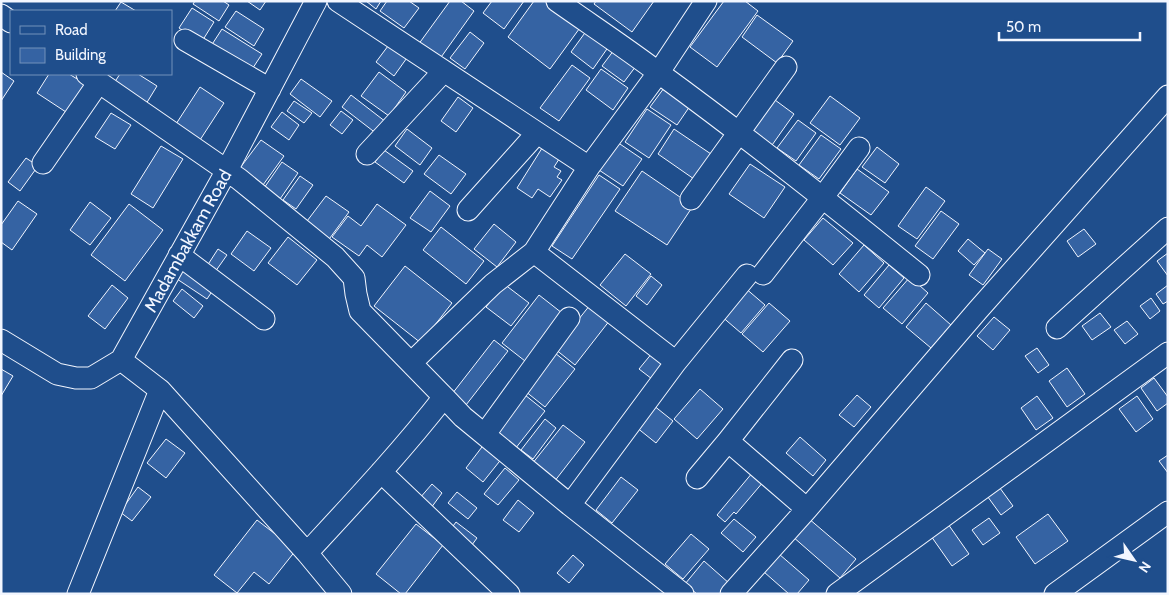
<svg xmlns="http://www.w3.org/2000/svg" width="1169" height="595" viewBox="0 0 1169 595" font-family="Cabin,sans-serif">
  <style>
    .building { fill: #3563a3; stroke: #f2f6ff }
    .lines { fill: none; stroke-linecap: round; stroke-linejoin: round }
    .minor-casing { stroke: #f2f6ff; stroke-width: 23 }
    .minor { stroke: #1f4e8c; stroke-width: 21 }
    .labels { text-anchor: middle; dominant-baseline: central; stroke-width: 4; stroke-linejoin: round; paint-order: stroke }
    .street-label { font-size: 18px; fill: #f2f6ff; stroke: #1f4e8c }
  </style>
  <rect width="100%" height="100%" fill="#1f4e8c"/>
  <!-- building -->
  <path class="building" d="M195 1H223L229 5 219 21 193 4Z
    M247 1H266L260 10Z
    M366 1H381L376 9Z
    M387 1H409L419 8 404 28 380 11Z
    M450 1H461L474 11 439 60 418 45Z
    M492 1H524L504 29 483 13Z
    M534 1H550L582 25 550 69 508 37Z
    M596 1H654L632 32 594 4Z
    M724 1H745L758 11 717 67 690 47Z
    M121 2 136 11H115Z
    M192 8 214 22 201 43 179 28Z
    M236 11 264 29 254 46 225 27Z
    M757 15 793 41 777 63 742 37Z
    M222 29 262 54 249 74 209 49Z
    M587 30 609 46 593 69 571 52Z
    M470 32 484 43 465 69 450 58Z
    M391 42 409 55 394 76 376 62Z
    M617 46 639 62 624 82 602 66Z
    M572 65 590 78 559 121 540 108Z
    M601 69 628 88 613 110 586 90Z
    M1 72 14 81 1 101Z
    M379 72 406 92 389 116 361 96Z
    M49 74H69L87 85 69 114 37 93Z
    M120 74H138L157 86 146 104 114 83Z
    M301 79 332 101 320 117 290 94Z
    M200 87 224 103 200 140 176 124Z
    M664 88 690 106 677 125 650 107Z
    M351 95 386 122 377 134 342 107Z
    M830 96 860 118 840 145 810 123Z
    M458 97 473 108 456 132 441 121Z
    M775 100 794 114 770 148 751 133Z
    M294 101 312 113 304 123 287 111Z
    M647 109 671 125 649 158 625 142Z
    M341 111 353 120 342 134 330 125Z
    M282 112 299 125 289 140 271 127Z
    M111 113 131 125 115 149 95 137Z
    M798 120 816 133 796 161 777 148Z
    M407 129 432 148 420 165 395 146Z
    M674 129 711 154 694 179 658 154Z
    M821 135 841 149 819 179 799 165Z
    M261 140 284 156 263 185 240 168Z
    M617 142 642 159 623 186 599 170Z
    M544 145 561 156 554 167 561 171 557 177 562 180 550 197 538 189 532 198 517 188Z
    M161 146 183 159 153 208 131 194Z
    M877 147 899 164 885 183 862 167Z
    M384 150 413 171 404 183 375 162Z
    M439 155 466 174 451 194 424 174Z
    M26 158 38 166 20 191 8 182Z
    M282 162 298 173 280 199 264 188Z
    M750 164 785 187 764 218 729 194Z
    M857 169 889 192 871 215 840 193Z
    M642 171 693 206 667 245 615 211Z
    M599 175 620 189 572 259 552 246Z
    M300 176 313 185 296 209 283 200Z
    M926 187 945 201 917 239 898 226Z
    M430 191 450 206 431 232 410 218Z
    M326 196 349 212 327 242 304 225Z
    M18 201 37 214 12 250 1 242V225Z
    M90 202 111 218 90 245 70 230Z
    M129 204 163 230 125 281 91 255Z
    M377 204 406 225 382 257 367 245 359 256 332 237 348 216 361 226Z
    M941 211 959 224 933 259 915 246Z
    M823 218 853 243 833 265 804 240Z
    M494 224 516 242 497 267 474 249Z
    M441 227 484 261 466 284 423 250Z
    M1084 229 1096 244 1078 257 1067 241Z
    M247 231 271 248 254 271 231 254Z
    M288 237 317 260 297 285 268 263Z
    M968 239 985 253 974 265 958 251Z
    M864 245 884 263 859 292 839 274Z
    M218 249 227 255 215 272 207 266Z
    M988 249 1002 259 983 285 969 275Z
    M1168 253V276L1157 261Z
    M625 254 651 274 626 306 600 285Z
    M889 265 904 278 879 308 864 295Z
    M405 266 452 303 421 343 374 306Z
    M185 267 215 287 207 299 177 279Z
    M651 276 662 285 647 305 636 296Z
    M910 277 928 293 902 324 883 308Z
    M504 284 529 303 511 326 486 307Z
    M112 285 128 298 105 329 88 316Z
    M1168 285V301L1163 304 1156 294Z
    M744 287 765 305 741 333 720 315Z
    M182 289 203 306 194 318 173 301Z
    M539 295 562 313 525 361 502 343Z
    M1151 298 1160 311 1150 319 1140 306Z
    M769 303 790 321 763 352 742 334Z
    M926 303 951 325 931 348 906 327Z
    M590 305 610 320 575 365 555 349Z
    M1100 313 1111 327 1092 340 1082 326Z
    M994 317 1010 330 993 350 977 336Z
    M1127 321 1138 334 1125 344 1114 330Z
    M494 340 508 351 466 405 452 394Z
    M1037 348 1049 365 1038 373 1025 356Z
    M653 352 666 362 652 379 639 369Z
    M555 353 575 369 545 407 525 391Z
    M1067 368 1085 394 1067 407 1049 381Z
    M1 369 13 376 1 396Z
    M1154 378 1168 397V403L1157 411 1141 388Z
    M700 389 723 409 697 439 674 419Z
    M525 395 545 411 515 449 495 433Z
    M857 395 871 407 854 427 839 415Z
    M1037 396 1053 418 1036 430 1021 408Z
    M1137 396 1153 419 1136 432 1119 409Z
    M653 405 673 421 656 443 636 427Z
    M545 419 556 428 533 459 521 450Z
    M563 425 585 442 554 482 532 464Z
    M800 437 826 460 813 476 786 453Z
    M166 439 185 453 166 478 147 463Z
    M485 443 503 457 483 482 466 468Z
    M1168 455V473L1159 461Z
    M505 468 519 480 498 505 484 494Z
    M753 472 764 481 736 514 734 512 725 522 717 515Z
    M621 477 638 490 612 523 596 510Z
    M432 484 442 493 431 508 419 499Z
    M997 484 1013 506 1001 515 985 493Z
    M138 487 151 497 132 521 120 512Z
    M457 492 477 508 468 519 448 503Z
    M518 500 534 513 519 532 503 520Z
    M1048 514 1068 541 1035 564 1016 537Z
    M808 518 856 559 840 578 792 536Z
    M989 518 1000 533 983 545 972 530Z
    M734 519 756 537 743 552 721 533Z
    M257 520 296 550 269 584 254 572 237 593 214 575Z
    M456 522 477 538 469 549 448 533Z
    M416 524 443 545 405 594H401L376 574Z
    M948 524 969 554 952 566 931 536Z
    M691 534 709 549 683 579 665 564Z
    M779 554 809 580 797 594H789L764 572Z
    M573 555 584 565 569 583 557 573Z
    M704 561 730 584 721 594H697L685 584Z"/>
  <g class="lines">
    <defs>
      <path id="minor" d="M338 1 589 167
        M557 1C591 25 626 48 659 73 748 138 834 206 919 275
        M1 15 11 22
        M185 40 270 89
        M87 74 239 179 335 257 354 278 356 294 360 311 444 397
        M367 154 443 72
        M43 163 99 82
        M691 199 786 67
        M468 210 537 133
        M534 252 589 167 659 72 706 1
        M179 255 264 319
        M763 274 823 197 859 148
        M1057 328 1168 228
        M1 340 57 374 76 378H91L121 360 227 170 316 1
        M792 360 728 441 807 509
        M411 363 493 284 534 252 676 362 747 275
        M160 390 307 553 341 594
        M485 434 569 318
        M381 472 509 594
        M697 478 728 441
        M570 505 683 594
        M307 553C354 502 401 452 444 397L463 417 570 505 676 362
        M78 594 160 390 121 360
        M731 594 807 509 978 310 1168 96
        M837 594 1168 353
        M1055 594 1168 512"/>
    </defs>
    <!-- minor casing -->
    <use href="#minor" class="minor-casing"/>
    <!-- minor -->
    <use href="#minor" class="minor"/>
  </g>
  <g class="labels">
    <!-- street labels -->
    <g class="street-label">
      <text transform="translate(188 241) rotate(-61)">Madambakkam Road</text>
    </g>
  </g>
  <!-- border -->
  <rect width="1169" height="595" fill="none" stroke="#f2f6ff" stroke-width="5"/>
  <!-- legend -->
  <rect x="10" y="10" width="162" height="65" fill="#1f4e8c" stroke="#7391ba"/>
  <rect x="20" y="26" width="25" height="8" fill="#1f4e8c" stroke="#7391ba"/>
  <text x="55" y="35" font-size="15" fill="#f2f6ff">Road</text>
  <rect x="20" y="48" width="25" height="15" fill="#3563a3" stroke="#7391ba"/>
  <text x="55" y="60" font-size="15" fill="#f2f6ff">Building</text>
  <!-- north arrow -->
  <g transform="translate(1134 560) rotate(124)" stroke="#1f4e8c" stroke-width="4" paint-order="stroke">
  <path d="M0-4L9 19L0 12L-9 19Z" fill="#f2f6ff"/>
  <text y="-8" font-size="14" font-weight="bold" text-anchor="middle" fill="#f2f6ff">N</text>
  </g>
  <!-- scale -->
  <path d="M999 32v8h141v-8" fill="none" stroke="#f2f6ff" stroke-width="2.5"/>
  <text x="1006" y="32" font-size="15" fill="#f2f6ff" stroke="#1f4e8c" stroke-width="4" paint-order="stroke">50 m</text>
</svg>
